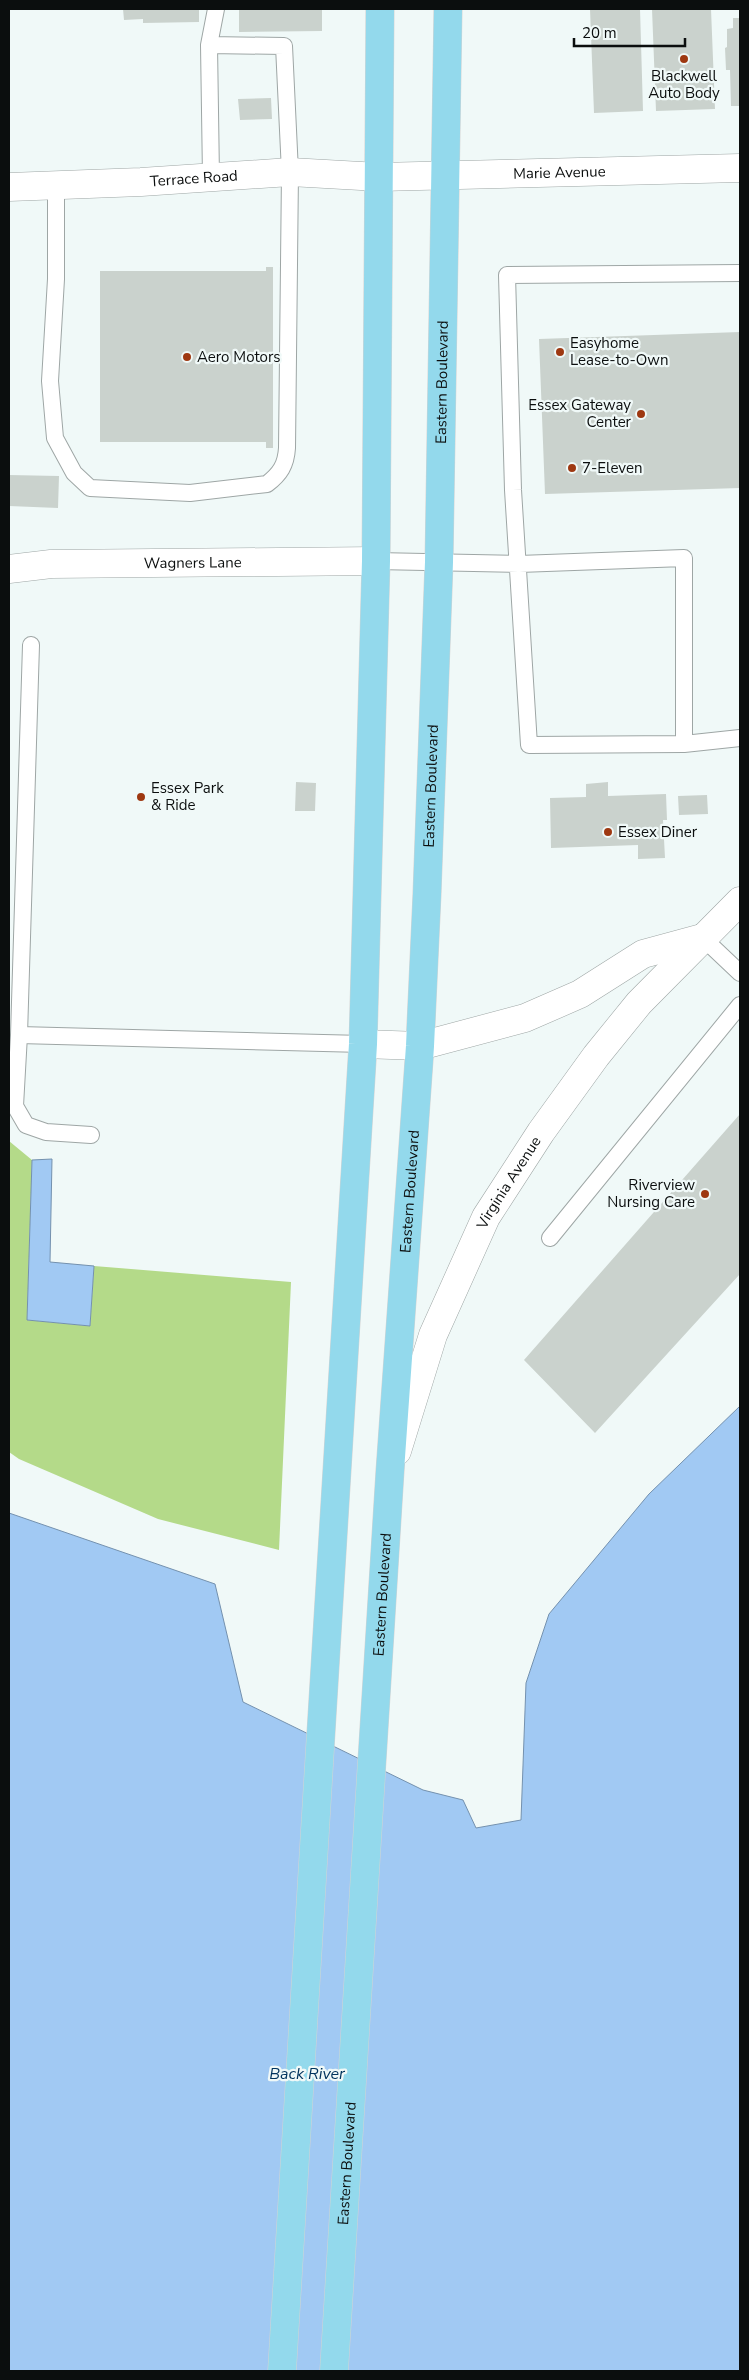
<svg xmlns="http://www.w3.org/2000/svg" width="749" height="2380" viewBox="0 0 749 2380" font-family="'Nunito Sans',sans-serif">
  <style>
    .green { fill: #b4da89 }
    .water { fill: #a1c9f3; stroke: #7491ae }
    .building { fill: #cad2cd }
    .lines { fill: none; stroke-linecap: round; stroke-linejoin: round }
    .lane-casing { stroke: #9ea6a5; stroke-width: 18 }
    .street-casing { stroke: #9ea6a5; stroke-width: 29 }
    .primary-casing { stroke: #d3d4d4; stroke-width: 29 }
    .lane { stroke: #fff; stroke-width: 16 }
    .street { stroke: #fff; stroke-width: 28 }
    .primary { stroke: #93d9ec; stroke-width: 28 }
    .poi-dot { fill: #9e3811; stroke: #f0f9f8; stroke-width: 2 }
    .labels { text-anchor: middle; dominant-baseline: central; stroke-width: 4.5; stroke-linejoin: round; paint-order: stroke }
    .poi-label { font-size: 15px; fill: #0b0e0e; stroke: #f0f9f8; text-anchor: start }
    .street-label { font-size: 15px; fill: #0b0e0e; stroke: #f0f9f8 }
    .water-label { font-size: 16px; font-style: italic; fill: #00335d; stroke: #f0f9f8 }
  </style>
  <rect width="100%" height="100%" fill="#f0f9f8"/>
  <!-- green -->
  <path class="green" d="M9 1141 32 1160 27 1320 90 1326 94 1266 291 1282 279 1550 158 1519 19 1459 9 1452Z"/>
  <!-- water -->
  <path class="water" d="M52 1159 50 1262 94 1266 90 1326 27 1320 32 1160Z
    M740 1406V2371H9V1513L215 1584 243 1702 423 1790 463 1800 476 1828 521 1820 526 1683 549 1614 649 1494Z"/>
  <!-- building -->
  <path class="building" d="M123 9H199V22L143 23V19L124 20Z
    M239 9H322V31L239 32Z
    M590 9H640L643 111 594 113Z
    M652 9H711L715 109 656 111Z
    M733 18H740V106H731L730 70H726L725 48 727 47V29L733 28Z
    M271 98 272 119 240 120 238 99Z
    M266 267H273V448H266V442H100V271H266Z
    M740 332V488L545 494 539 339Z
    M9 475 59 476 58 508 9 506Z
    M296 782 316 783 315 811H295Z
    M608 782V796L666 794 667 820H663L665 858 638 859V845L551 848 550 798 586 797V784Z
    M707 795 708 814 679 815 678 796Z
    M740 1114V1274L595 1433 524 1360Z"/>
  <g class="lines">
    <defs>
      <path id="lane" d="M211 177 209 45 216 9
        M56 186V279L50 381 55 438 74 473 90 488 190 493 267 484C280 474 286 465 287 448L290 172 284 46 209 45
        M740 273 507 275 513 490 529 745 684 744 740 738
        M376 561 519 564 684 558V744
        M703 938 740 973
        M19 1035 31 645
        M91 1135 46 1132 26 1125 15 1106 19 1035 363 1044
        M550 1238 740 1005"/>
      <g id="street">
        <path id="s1" d="M9 187 141 182 290 172 379 177 740 168"/>
        <path id="s2" d="M9 569 51 564 376 561"/>
        <path d="M363 1044 420 1046 525 1018 580 994 643 954 702 938"/>
        <path id="s3" d="M397 1451 433 1335 486 1217 541 1132 596 1056 639 1003 740 901"/>
      </g>
      <g id="primary">
        <path d="M282 2371 363 1044 376 561 380 9"/>
        <path id="s4" d="M334 2371 390 1471 420 1046 427 894 439 562 448 9"/>
      </g>
    </defs>
    <!-- lane casing -->
    <use href="#lane" class="lane-casing"/>
    <!-- street casing -->
    <use href="#street" class="street-casing"/>
    <!-- primary casing -->
    <use href="#primary" class="primary-casing"/>
    <!-- lane -->
    <use href="#lane" class="lane"/>
    <!-- street -->
    <use href="#street" class="street"/>
    <!-- primary -->
    <use href="#primary" class="primary"/>
  </g>
  <!-- markers -->
  <g class="poi-dot">
    <circle cx="684" cy="59" r="5"/>
    <circle cx="560" cy="352" r="5"/>
    <circle cx="187" cy="357" r="5"/>
    <circle cx="641" cy="414" r="5"/>
    <circle cx="572" cy="468" r="5"/>
    <circle cx="141" cy="797" r="5"/>
    <circle cx="608" cy="832" r="5"/>
    <circle cx="705" cy="1194" r="5"/>
  </g>
  <g class="labels">
    <!-- poi labels -->
    <g class="poi-label">
      <text x="684" y="76" text-anchor="middle">Blackwell<tspan x="684" dy="17">Auto Body</tspan></text>
      <text x="570" y="343">Easyhome<tspan x="570" dy="17">Lease-to-Own</tspan></text>
      <text x="197" y="357">Aero Motors</text>
      <text x="631" y="405" text-anchor="end">Essex Gateway<tspan x="631" dy="17">Center</tspan></text>
      <text x="582" y="468">7-Eleven</text>
      <text x="151" y="788">Essex Park<tspan x="151" dy="17">&amp; Ride</tspan></text>
      <text x="618" y="832">Essex Diner</text>
      <text x="695" y="1185" text-anchor="end">Riverview<tspan x="695" dy="17">Nursing Care</tspan></text>
    </g>
    <!-- street labels -->
    <g class="street-label">
      <text stroke="none"><textPath href="#s1" startOffset="551">Marie Avenue</textPath></text>
      <text stroke="none"><textPath href="#s1" startOffset="185">Terrace Road</textPath></text>
      <text stroke="none"><textPath href="#s4" startOffset="1992">Eastern Boulevard</textPath></text>
      <text stroke="none"><textPath href="#s2" startOffset="184">Wagners Lane</textPath></text>
      <text stroke="none"><textPath href="#s4" startOffset="1588">Eastern Boulevard</textPath></text>
      <text stroke="none"><textPath href="#s3" startOffset="292">Virginia Avenue</textPath></text>
      <text stroke="none"><textPath href="#s4" startOffset="1182">Eastern Boulevard</textPath></text>
      <text stroke="none"><textPath href="#s4" startOffset="778">Eastern Boulevard</textPath></text>
      <text stroke="none"><textPath href="#s4" startOffset="208">Eastern Boulevard</textPath></text>
    </g>
    <!-- water labels -->
    <g class="water-label">
      <text x="307" y="2074">Back River</text>
    </g>
  </g>
  <!-- border -->
  <rect width="749" height="2380" fill="none" stroke="#0b0e0e" stroke-width="20"/>
  <!-- scale -->
  <path d="M574 38v8h111v-8" fill="none" stroke="#0b0e0e" stroke-width="2.5"/>
  <text x="582" y="38" font-size="15" fill="#0b0e0e" stroke="#f0f9f8" stroke-width="4" paint-order="stroke">20 m</text>
</svg>
